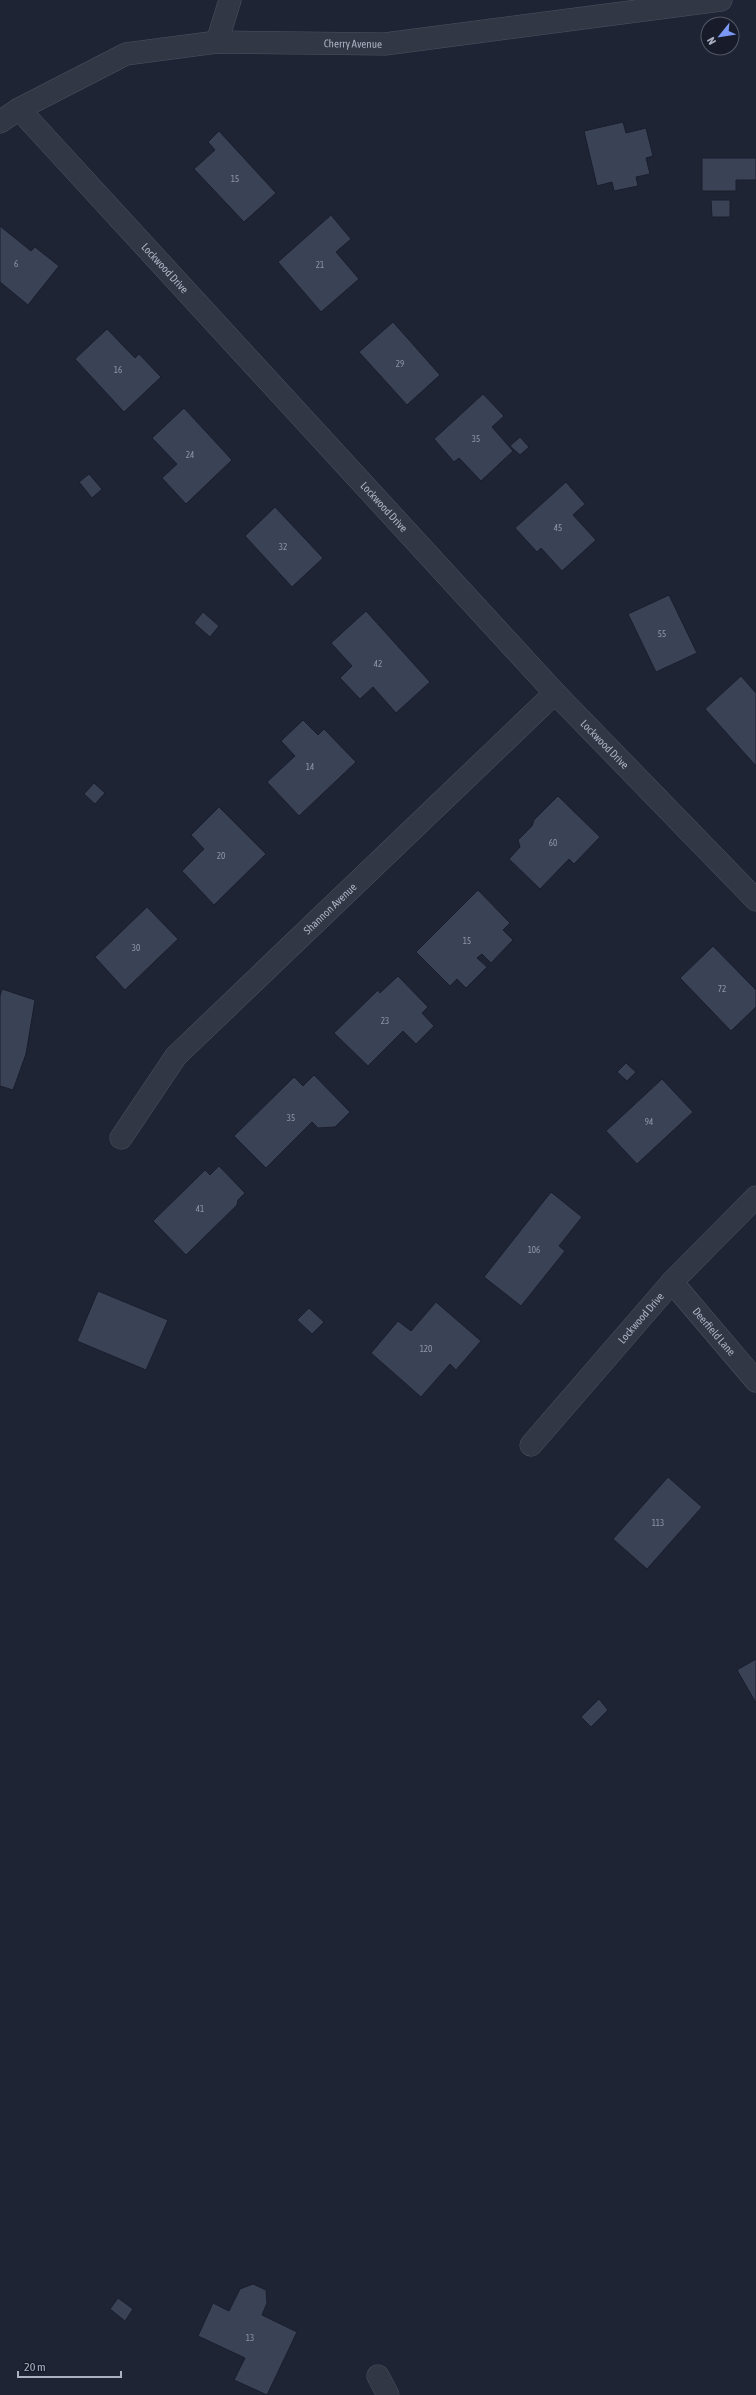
<svg xmlns="http://www.w3.org/2000/svg" width="756" height="2395" viewBox="0 0 756 2395" font-family="'Asap Condensed',sans-serif">
  <style>
    .building { fill: #3a4256; stroke: #1a1e2c }
    .lines { fill: none; stroke-linecap: round; stroke-linejoin: round }
    .minor-casing { stroke: #4c5161; stroke-width: 23 }
    .minor { stroke: #323745; stroke-width: 22 }
    .labels { text-anchor: middle; dominant-baseline: central; stroke-width: 3.5; stroke-linejoin: round; paint-order: stroke }
    .number-label { font-size: 9px; fill: #8f95a8 }
    .street-label { font-size: 11px; fill: #abb1c3; stroke: #181c2a }
  </style>
  <rect width="100%" height="100%" fill="#1f2435"/>
  <!-- building -->
  <path class="building" d="M623 122 626 133 646 128 653 156 646 158 650 174 636 177 638 186 614 191 612 182 597 186 584 131Z
    M219 131 276 193 244 222 194 169 215 150 208 142Z
    M702 158H756V180H736V191H702Z
    M711 200H730V217H712Z
    M331 215 351 239 336 252 359 279 321 312 278 262Z
    M0 226 31 251 35 247 59 266 28 305 0 282Z
    M393 322 440 375 407 405 359 352Z
    M107 329 135 358 139 354 161 377 124 412 75 359Z
    M483 394 504 416 492 427 513 451 481 481 459 458 454 462 434 439Z
    M184 408 232 460 186 504 162 478 177 464 152 438Z
    M520 437 529 447 520 455 510 446Z
    M89 474 102 489 92 498 79 482Z
    M566 482 585 504 573 515 596 540 562 571 541 548 537 552 515 528Z
    M275 507 323 558 292 587 245 536Z
    M669 595 697 653 656 672 628 614Z
    M366 611 430 682 396 713 373 687 360 699 340 678 352 666 331 643Z
    M203 612 219 626 210 637 194 623Z
    M741 676 756 693V766L705 709Z
    M303 720 318 735 324 729 356 762 299 816 267 782 295 756 281 741Z
    M94 783 105 793 95 804 84 794Z
    M558 796 600 837 574 864 569 859 540 889 509 859 520 847 518 840 532 826 534 820Z
    M219 807 266 854 214 905 182 871 204 849 191 835Z
    M478 890 510 923 503 930 513 940 491 963 482 954 477 958 487 967 466 988 457 979 450 986 416 952Z
    M147 907 178 939 125 990 95 957Z
    M713 946 756 990V1007L731 1031 680 978Z
    M398 976 428 1007 422 1013 434 1026 416 1044 403 1031 368 1066 334 1033 378 990 380 993Z
    M2 989 35 1000 26 1054 13 1090 0 1086V996Z
    M626 1063 636 1072 627 1081 617 1072Z
    M314 1075 350 1112 335 1127 318 1128 312 1122 266 1168 234 1136 294 1077 303 1086Z
    M662 1079 693 1112 637 1164 606 1131Z
    M219 1166 245 1193 238 1200 237 1205 186 1255 153 1221 205 1170 210 1175Z
    M551 1192 582 1217 559 1246 565 1251 521 1306 484 1277Z
    M98 1291 168 1320 146 1370 77 1341Z
    M436 1302 481 1341 456 1370 450 1364 421 1397 371 1353 398 1321 411 1331Z
    M309 1308 324 1322 312 1334 297 1320Z
    M668 1477 702 1507 647 1569 613 1539Z
    M756 1659V1703L737 1670Z
    M599 1699 608 1710 591 1727 581 1717Z
    M253 2284 266 2290 267 2303 262 2315 297 2332 267 2395 234 2380 245 2358 198 2336 213 2303 229 2311 240 2289Z
    M118 2298 133 2309 125 2321 110 2309Z"/>
  <g class="lines">
    <defs>
      <g id="minor">
        <path d="M217 42 230 0"/>
        <path id="s1" d="M19 109 555 693 756 900"/>
        <path id="s2" d="M0 122 19 109 126 54 217 42 385 44 721 0"/>
        <path id="s3" d="M121 1138 176 1056 555 693"/>
        <path id="s4" d="M672 1282 756 1381"/>
        <path id="s5" d="M531 1445 672 1282 756 1197"/>
        <path d="M378 2376 388 2395"/>
      </g>
    </defs>
    <!-- minor casing -->
    <use href="#minor" class="minor-casing"/>
    <!-- minor -->
    <use href="#minor" class="minor"/>
  </g>
  <g class="labels">
    <!-- number labels -->
    <g class="number-label">
      <text x="235" y="179">15</text>
      <text x="16" y="264">6</text>
      <text x="320" y="265">21</text>
      <text x="400" y="364">29</text>
      <text x="118" y="370">16</text>
      <text x="476" y="439">35</text>
      <text x="190" y="455">24</text>
      <text x="558" y="528">45</text>
      <text x="283" y="547">32</text>
      <text x="662" y="634">55</text>
      <text x="378" y="664">42</text>
      <text x="310" y="767">14</text>
      <text x="553" y="843">60</text>
      <text x="221" y="856">20</text>
      <text x="467" y="941">15</text>
      <text x="136" y="948">30</text>
      <text x="722" y="989">72</text>
      <text x="385" y="1021">23</text>
      <text x="291" y="1118">35</text>
      <text x="649" y="1122">94</text>
      <text x="200" y="1209">41</text>
      <text x="534" y="1250">106</text>
      <text x="426" y="1349">120</text>
      <text x="658" y="1523">113</text>
      <text x="250" y="2338">13</text>
    </g>
    <!-- street labels -->
    <g class="street-label">
      <text stroke="none"><textPath href="#s2" startOffset="371">Cherry Avenue</textPath></text>
      <text stroke="none"><textPath href="#s1" startOffset="216">Lockwood Drive</textPath></text>
      <text stroke="none"><textPath href="#s1" startOffset="540">Lockwood Drive</textPath></text>
      <text stroke="none"><textPath href="#s1" startOffset="864">Lockwood Drive</textPath></text>
      <text stroke="none"><textPath href="#s3" startOffset="312">Shannon Avenue</textPath></text>
      <text stroke="none"><textPath href="#s5" startOffset="168">Lockwood Drive</textPath></text>
      <text stroke="none"><textPath href="#s4" startOffset="65">Deerfield Lane</textPath></text>
    </g>
  </g>
  <!-- north arrow -->
  <g transform="translate(720 36) rotate(240)"><circle r="19" fill="#181c2a" stroke="#535867"/>
  <path d="M0-3L7 15L0 10L-7 15Z" fill="#7c98f7"/>
  <text y="-6" font-size="11" font-weight="bold" text-anchor="middle" fill="#abb1c3">N</text>
  </g>
  <!-- scale -->
  <path d="M18 2371v6h103v-6" fill="none" stroke="#abb1c3" stroke-width="2"/>
  <text x="24" y="2371" font-size="12" fill="#abb1c3" stroke="#181c2a" stroke-width="3" paint-order="stroke">20 m</text>
</svg>
